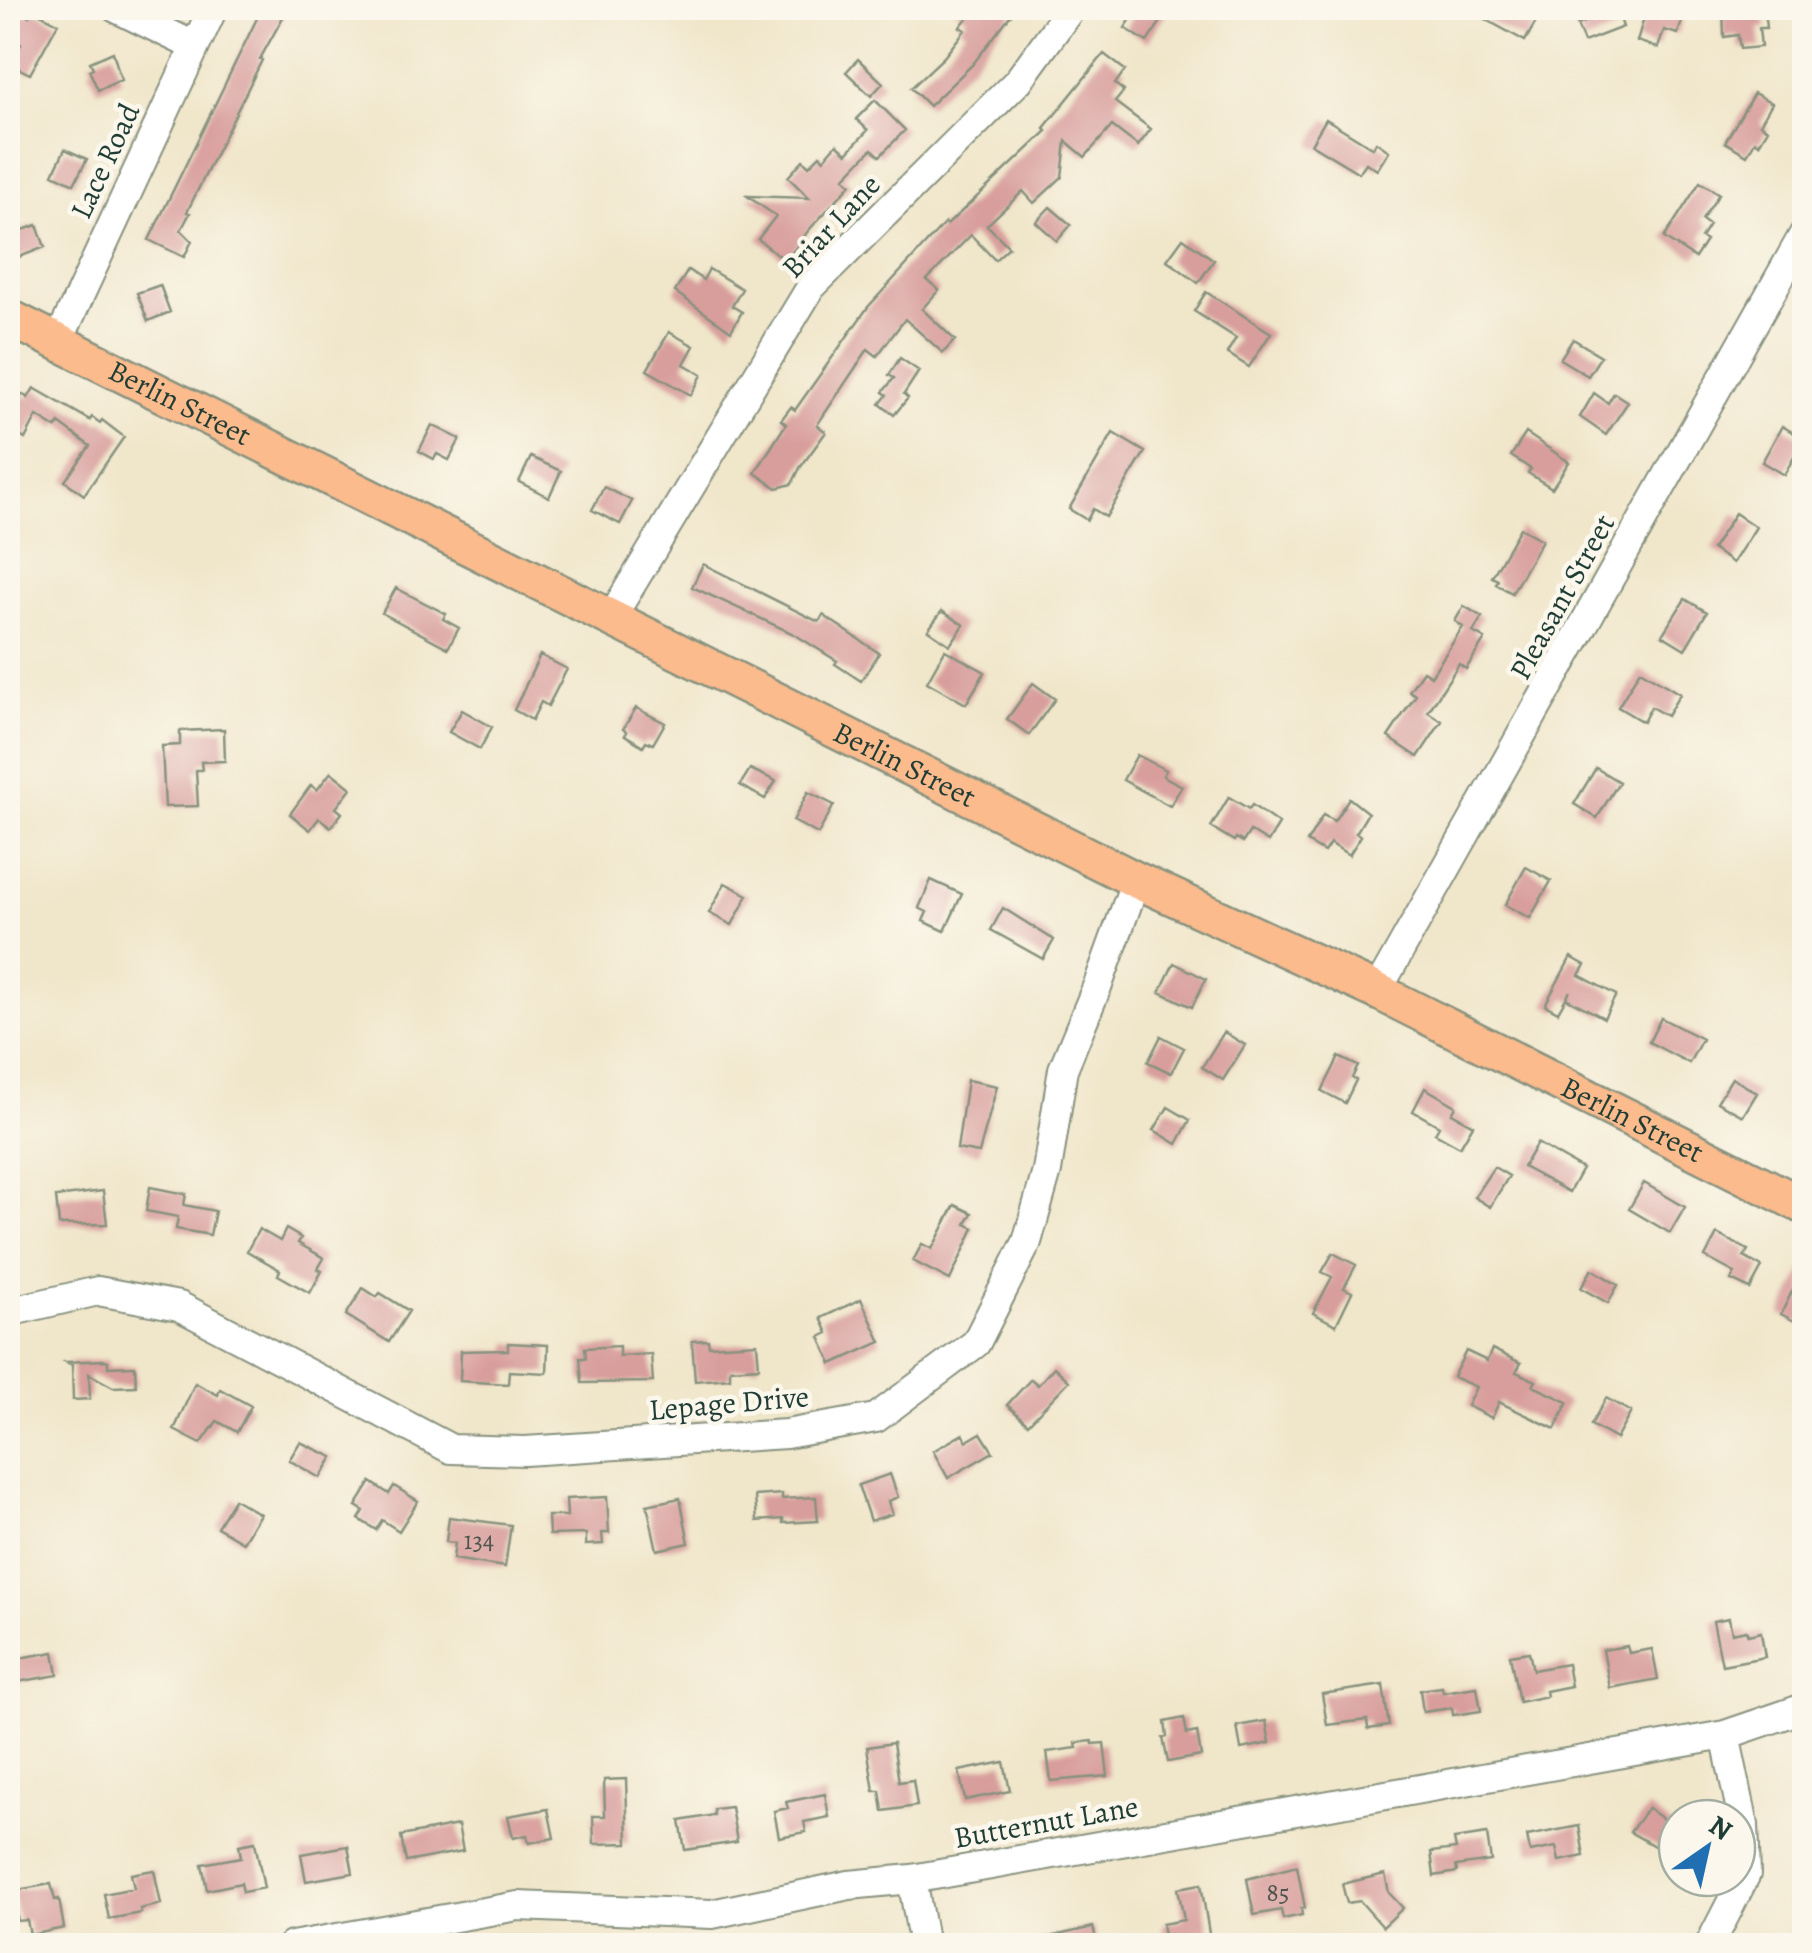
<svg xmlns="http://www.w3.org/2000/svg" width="1812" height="1953" viewBox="0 0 1812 1953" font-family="Alegreya,serif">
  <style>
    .building { fill: #d89e9c }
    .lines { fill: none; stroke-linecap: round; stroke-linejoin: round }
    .minor-casing { stroke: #88927f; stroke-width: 32 }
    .major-casing { stroke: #88927f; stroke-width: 40 }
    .minor { stroke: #fff; stroke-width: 28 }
    .major { stroke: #fbbb8d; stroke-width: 35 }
    .labels { text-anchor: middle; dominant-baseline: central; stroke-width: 9; stroke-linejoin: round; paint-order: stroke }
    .number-label { font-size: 25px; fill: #4d554e }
    .street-label { font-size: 30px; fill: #1f3d34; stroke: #fbf7ec }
  </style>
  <rect width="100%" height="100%" fill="#fbf7ec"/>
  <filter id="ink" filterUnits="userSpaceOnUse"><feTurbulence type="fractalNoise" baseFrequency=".01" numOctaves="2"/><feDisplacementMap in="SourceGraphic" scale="20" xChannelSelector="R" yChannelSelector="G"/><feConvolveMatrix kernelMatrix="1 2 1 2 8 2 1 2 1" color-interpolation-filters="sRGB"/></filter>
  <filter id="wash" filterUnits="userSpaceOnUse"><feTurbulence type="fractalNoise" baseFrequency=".0048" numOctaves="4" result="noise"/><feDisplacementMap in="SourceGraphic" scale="40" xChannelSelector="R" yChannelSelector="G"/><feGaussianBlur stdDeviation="2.25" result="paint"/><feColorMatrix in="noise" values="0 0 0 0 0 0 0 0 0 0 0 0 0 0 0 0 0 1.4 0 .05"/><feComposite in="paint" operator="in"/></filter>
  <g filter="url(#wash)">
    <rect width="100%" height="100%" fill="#f0e6ca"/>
    <g id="blocks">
      <!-- building -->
      <path class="building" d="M262 8H288L260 59 262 60 187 212 190 213 181 230 192 241 184 257 149 240Z
        M953 8H1016L973 64 929 106 911 88 944 57 965 30 960 27 967 18Z
        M1138 8H1170L1147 42 1125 28Z
        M1465 8H1510L1536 22 1525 41Z
        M1647 8H1686L1678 34 1664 30 1658 48 1637 41Z
        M1723 8 1764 9 1766 28H1759L1761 47 1740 49 1738 35 1724 37Z
        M1617 9 1623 27 1584 42 1577 25Z
        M32 10 58 23 30 74 10 64 21 44 8 37V11L19 16 21 12 29 16Z
        M113 52 121 80 98 90 89 70 93 68 90 62Z
        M1104 54 1125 70 1115 84 1124 91 1115 102 1151 129 1138 146 1112 126 1085 157 1066 141 1062 177 1034 203 1023 191 987 225 1009 247 995 260 971 235 927 280 939 290 922 309 955 340 943 353 905 319 877 356 868 349 817 425 826 432 800 468 792 484 777 488 755 473 786 424 781 420 791 407 795 410 868 307 945 223 947 225 1047 131 1044 128Z
        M858 59 883 83 871 96 846 72Z
        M1754 93 1772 103 1760 124 1768 129 1759 144 1755 141 1747 155 1725 142Z
        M875 100 905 130 880 156 872 149 844 178 851 184 808 231 786 261 758 239 776 216 747 196 809 198 788 177 803 160 809 166 820 155 824 159 837 144 847 153 868 130 856 119Z
        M1326 119 1373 148 1376 142 1389 151 1377 170 1366 163 1359 173 1311 144Z
        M65 149 87 159 74 184 53 174Z
        M1700 182 1719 194 1702 220 1709 225 1701 238 1706 241 1695 258 1664 238Z
        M1050 207 1071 225 1057 241 1036 222Z
        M37 225 45 247 17 258 8 235Z
        M1183 238 1214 260 1198 283 1167 260Z
        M709 269 742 289 732 306 742 312 731 331 675 292 688 270 703 280Z
        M160 285 170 312 148 321 137 293Z
        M1206 292 1271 333 1249 367 1227 353 1236 338 1194 311Z
        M669 332 694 346 684 364 702 375 691 395 647 370Z
        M1573 339 1601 356 1588 376 1560 359Z
        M900 358 919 371 904 394 908 398 894 415 880 404 887 395 883 392 894 378 889 375Z
        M34 388 90 420 92 417 100 423 102 420 124 437 84 495 65 481 90 446 59 423 56 428 37 416 25 439 8 429 22 394 28 398Z
        M1594 393 1608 403 1614 393 1628 402 1606 435 1580 417Z
        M432 425 460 439 449 460 437 454 434 459 419 451Z
        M1782 426 1804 439 1784 475 1762 462Z
        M1113 433 1145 452 1106 517 1093 509 1087 520 1069 509Z
        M1526 433 1569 462 1552 488 1528 473 1531 469 1511 456Z
        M531 457 561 471 549 497 519 482Z
        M604 487 632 501 620 524 592 510Z
        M1735 513 1756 527 1733 563 1712 549Z
        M1520 528 1542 540 1512 593 1496 584 1498 580 1492 577Z
        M703 564 819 622 823 615 879 653 861 681 835 664 837 661 794 634 692 587Z
        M396 588 446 614 443 619 459 628 448 648 382 613Z
        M1685 599 1707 612 1685 649 1662 635Z
        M1464 606 1482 617 1473 632 1485 639 1466 669 1459 664 1428 712 1442 721 1418 757 1388 737 1416 695 1409 691 1423 671 1431 676 1463 627 1455 621Z
        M942 611 964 625 950 645 928 630Z
        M945 650 985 672 966 704 927 682Z
        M540 655 567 669 548 706 541 702 532 720 514 710Z
        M1640 670 1680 694 1667 716 1651 707 1643 722 1618 707Z
        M1033 683 1055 699 1029 735 1007 719Z
        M636 708 665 723 653 744 646 741 643 746 625 735 627 732 623 729Z
        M462 710 492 727 480 749 449 732Z
        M224 729 225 761 201 762 202 770H196L198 806 165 807 162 746 180 745V731Z
        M1137 755 1166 770 1163 776 1182 786 1170 806 1123 780Z
        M1596 768 1619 782 1597 818 1574 804Z
        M750 769 776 781 765 799 740 785Z
        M331 772 351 788 336 808 342 813 331 827 319 818 310 830 290 814 311 785 317 790Z
        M808 792 834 805 818 834 793 821Z
        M1229 797 1249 809 1252 805 1279 824 1268 842 1250 831 1243 842 1236 838 1234 841 1211 827Z
        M1349 798 1368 813 1356 833 1361 836 1349 855 1330 843 1324 852 1307 842 1323 815 1334 821Z
        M1526 867 1551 881 1530 918 1505 905Z
        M931 880 962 894 945 931 923 921 927 912 919 908Z
        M725 883 748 895 732 925 709 913Z
        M1003 908 1054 940 1043 959 991 930Z
        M1571 957 1585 965 1579 975 1616 995 1604 1018 1566 998 1570 991 1558 1012 1545 1005Z
        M1174 963 1206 979 1192 1007 1160 992Z
        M1661 1018 1702 1039 1689 1063 1649 1042Z
        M1224 1032 1245 1045 1223 1080 1202 1067Z
        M1161 1036 1184 1048 1171 1073 1148 1062Z
        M1339 1057 1358 1066 1352 1078 1356 1080 1345 1103 1322 1091Z
        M1732 1078 1757 1093 1743 1116 1717 1102Z
        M967 1080 997 1086 979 1153 957 1149Z
        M1425 1088 1456 1106 1452 1113 1473 1125 1460 1147 1435 1133 1439 1126 1413 1111Z
        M1168 1107 1190 1120 1177 1144 1154 1130Z
        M1537 1143 1582 1169 1569 1192 1523 1167Z
        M1494 1167 1509 1176 1490 1207 1474 1197Z
        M1644 1183 1685 1207 1670 1233 1629 1209Z
        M150 1187 186 1194 184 1205 215 1211 210 1235 176 1229 178 1217 146 1211Z
        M103 1191 107 1224 59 1225 56 1197Z
        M955 1205 972 1213 966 1224 974 1228 950 1280 913 1261 922 1244 932 1249Z
        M259 1229 280 1241 286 1229 301 1238 298 1243 324 1258 318 1269 322 1271 310 1293 278 1275 280 1270 247 1251Z
        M1717 1234 1748 1250 1744 1257 1762 1267 1750 1289 1731 1280 1735 1273 1705 1257Z
        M1333 1253 1356 1265 1344 1288 1352 1292 1336 1325 1313 1313 1332 1277 1322 1272Z
        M1804 1267V1326L1781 1314Z
        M1592 1269 1618 1285 1608 1303 1581 1288Z
        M363 1288 377 1297 380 1293 409 1311 389 1342 346 1315Z
        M861 1299 881 1342 832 1364 820 1337 828 1333 821 1318Z
        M708 1340 709 1346 757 1343 759 1367 730 1369V1378L695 1381 692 1341Z
        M508 1343 548 1345 547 1373 509 1371 508 1384 460 1381 461 1351 508 1350Z
        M619 1346V1356L651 1354 653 1382 582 1383 580 1358H586L585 1348Z
        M1492 1349 1521 1363 1516 1372 1536 1381 1533 1386 1568 1402 1555 1429 1499 1402 1492 1418 1467 1406 1476 1387 1453 1377 1466 1351 1487 1361Z
        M104 1360 108 1361V1367L135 1366 136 1386 113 1387 89 1374 90 1399 73 1400 72 1365 66 1362Z
        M1054 1367 1069 1381 1028 1424 1007 1405 1031 1379 1038 1385Z
        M195 1383 218 1395 220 1389 251 1406 237 1432 217 1421 201 1444 174 1430Z
        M1606 1398 1631 1412 1616 1439 1591 1425Z
        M981 1433 993 1452 948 1478 933 1451 963 1434 967 1441Z
        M300 1442 333 1457 320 1478 289 1460Z
        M890 1474 898 1497 888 1501 892 1514 870 1521 858 1485Z
        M371 1482 389 1494 394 1486 418 1501 399 1531 382 1520 376 1530 359 1519 364 1511 356 1506Z
        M782 1494V1499L816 1497 818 1521 783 1523V1519L757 1521 755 1496Z
        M607 1497 609 1533H602L603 1544 586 1545V1534L549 1535 548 1516H567L566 1499Z
        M680 1498 689 1543 657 1550 647 1505Z
        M234 1499 260 1514 243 1542 217 1527Z
        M449 1517 511 1525 505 1567 453 1559 455 1543 446 1542Z
        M1729 1618 1732 1633 1746 1630 1748 1635 1761 1632 1765 1657 1722 1665 1713 1621Z
        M1627 1646 1629 1653 1652 1649 1658 1679 1610 1688 1603 1650Z
        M54 1652 58 1675 11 1683 8 1660Z
        M1529 1652 1533 1670 1567 1664 1571 1686 1546 1691 1547 1696 1519 1702 1510 1655Z
        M1383 1685 1389 1726 1368 1729 1367 1720 1327 1725 1322 1694Z
        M1442 1687 1443 1692 1477 1687 1481 1711 1453 1715 1452 1708 1423 1712 1420 1690Z
        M1184 1718 1187 1734 1197 1732 1201 1756 1168 1762 1163 1738 1167 1737 1165 1722Z
        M1266 1721 1270 1743 1241 1749 1237 1726Z
        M1092 1741 1093 1744 1104 1743 1108 1776 1051 1781 1047 1752 1077 1748 1076 1743Z
        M893 1743 899 1782 913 1780 917 1806 883 1811 880 1791H874L867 1747Z
        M1004 1762 1010 1791 965 1800 959 1771Z
        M626 1779 628 1843 594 1844 593 1816H605L604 1780Z
        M825 1794 829 1817 804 1822 806 1832 779 1837 774 1811 788 1808 786 1802Z
        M731 1807 737 1842 685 1850 680 1821 714 1815V1809Z
        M1648 1808 1677 1829 1663 1851 1630 1832Z
        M548 1809 554 1838 529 1843 527 1835 513 1838 508 1816Z
        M458 1825 463 1851 406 1862 401 1836Z
        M1579 1826 1584 1856 1559 1861 1556 1847 1530 1852 1527 1836Z
        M1487 1834 1491 1861 1456 1866 1457 1872 1434 1876 1431 1852 1456 1849 1454 1839Z
        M255 1842 264 1888 243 1892 241 1883 207 1890 202 1864 241 1857 239 1845Z
        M348 1846 353 1873 306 1881 301 1854Z
        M1297 1866 1305 1908H1301L1302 1915 1283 1919 1281 1910 1254 1915 1247 1879Z
        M154 1870 161 1904 140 1909 141 1913 109 1919 104 1894 134 1888 131 1874Z
        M1385 1874 1389 1893 1403 1908 1383 1927 1360 1901 1347 1903 1342 1884Z
        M51 1884 55 1900 59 1899 64 1928 30 1935 27 1920 18 1921 12 1891Z
        M1201 1884 1211 1946H1166L1162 1924 1184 1920 1178 1888Z
        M1093 1927 1098 1946H1042L1041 1939Z"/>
    </g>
  </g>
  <g filter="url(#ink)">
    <use href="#blocks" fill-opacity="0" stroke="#88927f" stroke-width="2.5"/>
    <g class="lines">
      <defs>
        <path id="minor" d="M116 8 194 46
          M58 342 213 8
          M611 618 811 287 1018 81 1071 8
          M1377 991 1804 234
          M8 1312 98 1291 179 1306 451 1449 525 1451 786 1434 876 1418 976 1343 1027 1242 1047 1171 1063 1069 1099 982 1136 880
          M912 1879 924 1946
          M292 1946 518 1906 712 1914 849 1885 912 1879 1725 1735 1804 1708
          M1709 1946 1746 1874 1744 1825 1725 1735"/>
        <g id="major">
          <path id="s1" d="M8 317 1136 880 1377 991 1804 1206"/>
        </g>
      </defs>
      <!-- minor casing -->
      <use href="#minor" class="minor-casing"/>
      <!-- major casing -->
      <use href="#major" class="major-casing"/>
      <!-- minor -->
      <use href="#minor" class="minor"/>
      <!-- major -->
      <use href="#major" class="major"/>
    </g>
  </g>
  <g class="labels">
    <!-- number labels -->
    <g class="number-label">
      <text x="479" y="1541">134</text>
      <text x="1278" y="1893">85</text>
    </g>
    <!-- street labels -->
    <g class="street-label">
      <text transform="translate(105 161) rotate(-65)">Lace Road</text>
      <text transform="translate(831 226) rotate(-47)">Briar Lane</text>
      <text stroke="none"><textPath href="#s1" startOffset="192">Berlin Street</textPath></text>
      <text transform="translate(1562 597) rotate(-61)">Pleasant Street</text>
      <text stroke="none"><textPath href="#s1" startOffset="1002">Berlin Street</textPath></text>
      <text stroke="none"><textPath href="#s1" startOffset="1812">Berlin Street</textPath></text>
      <text transform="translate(729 1403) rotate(-5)">Lepage Drive</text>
      <text transform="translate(1046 1822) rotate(-10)">Butternut Lane</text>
    </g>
  </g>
  <!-- margin -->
  <rect width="1812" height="1953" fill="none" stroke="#fbf7ec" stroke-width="40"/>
  <!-- north arrow -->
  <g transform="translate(1707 1848) rotate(34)"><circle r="48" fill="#fbf7ec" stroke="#a3ada2" stroke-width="2.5"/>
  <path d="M0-8L18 38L0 25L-18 38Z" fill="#1f6fb2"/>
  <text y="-15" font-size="28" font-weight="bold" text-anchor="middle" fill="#1f3d34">N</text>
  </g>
</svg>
